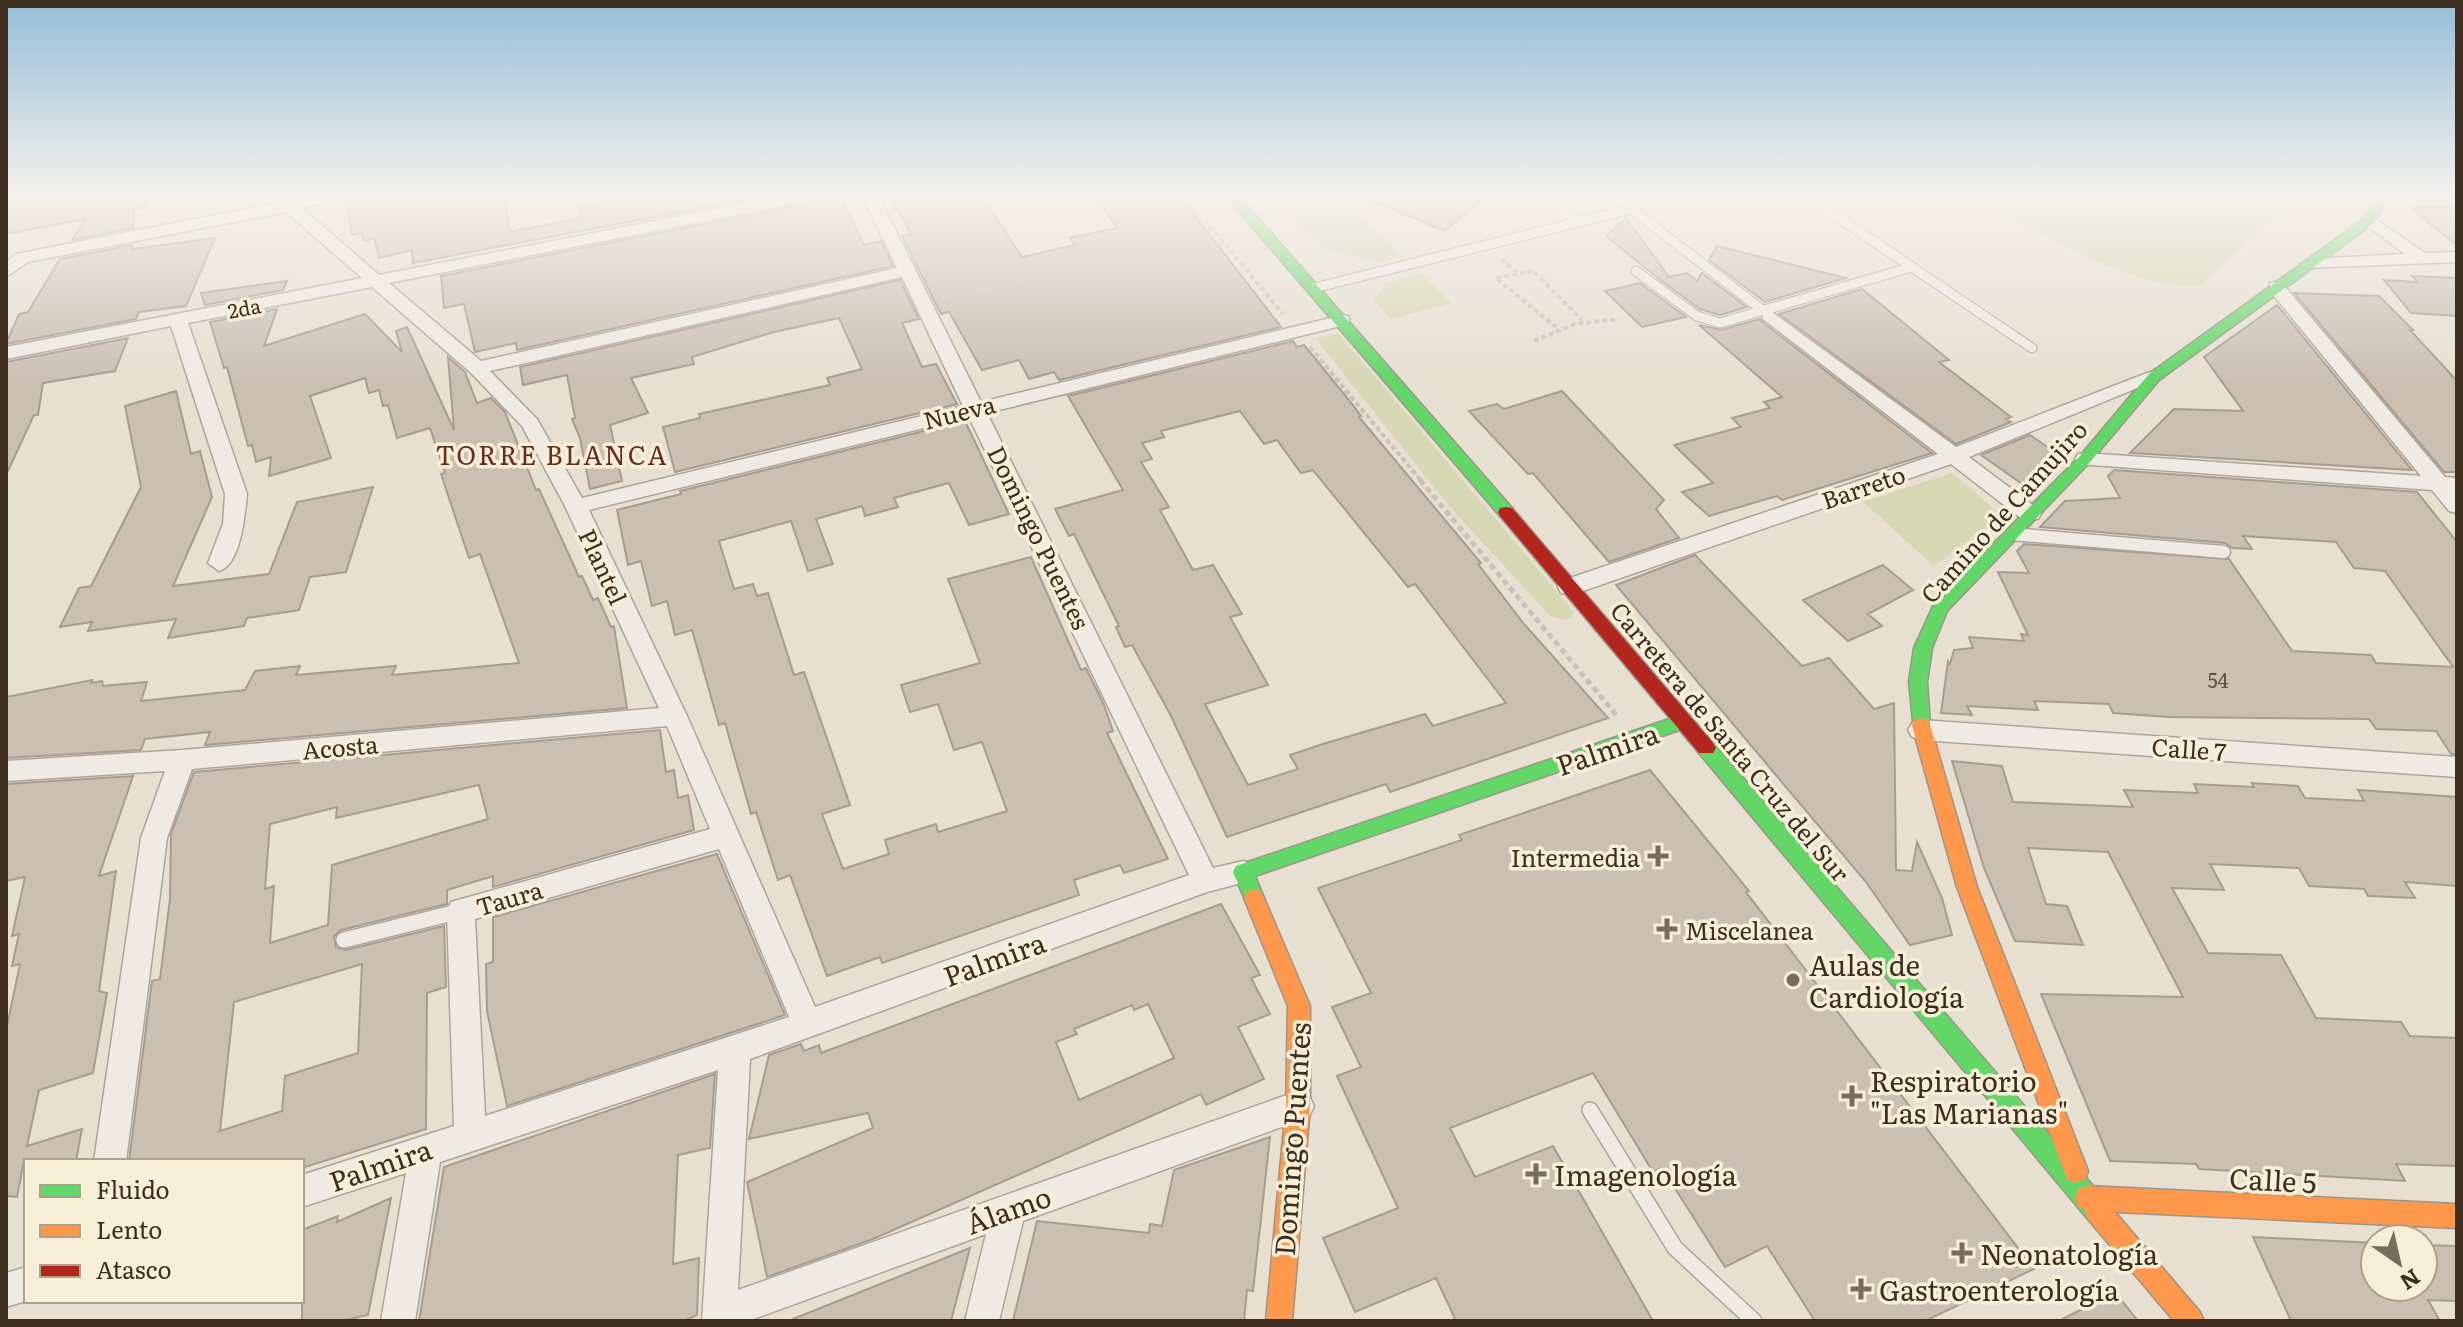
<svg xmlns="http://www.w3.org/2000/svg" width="2463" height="1327" viewBox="0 0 2463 1327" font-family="Literata,serif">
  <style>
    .green { fill: #d6d7b3 }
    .building { fill: #cbbfb2; stroke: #a89c90; stroke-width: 2; fill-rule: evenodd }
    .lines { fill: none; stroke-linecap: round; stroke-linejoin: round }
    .lane-far2-casing { stroke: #ada599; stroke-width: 11 }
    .lane-far1-casing { stroke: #ada599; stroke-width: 15 }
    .lane-casing { stroke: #ada599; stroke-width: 18 }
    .street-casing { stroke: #ada599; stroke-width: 3 }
    .fast-casing { stroke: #9c958a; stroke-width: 3 }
    .slow-casing { stroke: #9c958a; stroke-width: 3 }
    .jam-casing { stroke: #9c958a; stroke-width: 3 }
    .path-far1 { stroke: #c8c2b9; stroke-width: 4; stroke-dasharray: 5 3; stroke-linecap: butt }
    .path { stroke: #c8c2b9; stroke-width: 5; stroke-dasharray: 6 4; stroke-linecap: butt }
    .lane-far2 { stroke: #efebe3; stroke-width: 9 }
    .lane-far1 { stroke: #efebe3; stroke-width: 12 }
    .lane { stroke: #efebe3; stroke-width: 15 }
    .street { fill: #efebe3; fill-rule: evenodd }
    .fast { fill: #63d668; fill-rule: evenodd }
    .slow { fill: #ff974d; fill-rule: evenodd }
    .jam { fill: #b3261e; fill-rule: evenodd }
    .poi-dot { fill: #786c5e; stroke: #f7eed8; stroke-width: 3 }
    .labels { text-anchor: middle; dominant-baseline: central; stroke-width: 7; stroke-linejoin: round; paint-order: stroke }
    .far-street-label { font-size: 20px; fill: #3d2e20; stroke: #f7eed8 }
    .number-label { font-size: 20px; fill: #605244 }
    .street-label { font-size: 24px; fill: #3d2e20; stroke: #f7eed8 }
    .poi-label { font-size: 24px; fill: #3d2e20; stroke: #f7eed8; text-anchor: end }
    .neighbourhood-label { font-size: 26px; letter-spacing: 2px; fill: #6b2e1e; stroke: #f7eed8 }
    .near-street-label { font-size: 28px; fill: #3d2e20; stroke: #f7eed8 }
    .near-poi-label { font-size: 28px; fill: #3d2e20; stroke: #f7eed8; text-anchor: start }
  </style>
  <rect width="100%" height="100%" fill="#e7e0d1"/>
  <!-- green -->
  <path class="green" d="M1327 195H1340L1404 257 1382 263 1324 249 1281 206Z
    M1969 195H2248L2287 206 2202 284C2145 298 2021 222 1969 195Z
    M1421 274 1451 303 1391 319 1374 300 1386 283Z
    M1338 333 1574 612 1571 617 1563 620 1550 616 1449 506 1315 338Z
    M1952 473 2002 516 1934 566 1863 502Z"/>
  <!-- building -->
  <path class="building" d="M22 195H146L147 207 134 209 133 228 72 240 85 219 6 234V198Z
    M383 195H504L510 232 581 218 578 207 639 195H771L413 263 412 250 379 258 374 238 365 241 361 233 352 235 346 202Z
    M823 195H840L864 245 881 241 893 266 517 350 516 343 475 352 464 304 444 308 441 276 813 203Z
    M889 195H941L943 199 981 195 1022 257 1075 245 1070 238 1117 228 1094 195H1179L1281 327 1059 380 1054 372 1029 379 1019 360 982 370 949 312 941 314 902 236 911 234Z
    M1357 195H1487L1445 231Z
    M2411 208H2457V246Z
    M1626 218 1669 277 1687 273 1697 281 1702 273 1747 307 1720 315 1700 309 1659 279 1606 236Z
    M215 238 186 306 139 312 136 319 6 344 19 314 28 312 60 259 132 245V249Z
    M1717 246 1846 278 1765 302 1709 260Z
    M2412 276 2457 278V316L2411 313 2384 280 2418 282Z
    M900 280 919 319 902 323 922 367 936 364 957 404 675 472 663 427 700 418 699 414 830 385 827 378 862 369 839 318 774 332 692 357 694 364 631 378 648 413 610 425 622 481 590 489 580 438 572 419 575 418 567 375 523 385 520 367Z
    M287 281 283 290 205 305 201 293Z
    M1640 283 1686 317 1642 327 1605 291Z
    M1862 289 1949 360 1939 362 2011 417 2006 419 2011 422 1956 444 1779 314Z
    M2294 293 2379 296 2413 330H2410L2457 381V472H2444Z
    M2277 305 2412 470 2130 453 2174 409 2243 411 2204 357Z
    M277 309 264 346 365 314 402 352 396 331 407 327 454 430 448 357 465 372 477 403 491 398 505 412 536 490 539 489 579 577 582 576 593 600 598 598 611 627 614 626 627 708 205 745 210 732 145 739 141 750 6 758V697L92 680 91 683 102 681 103 686 147 682 141 701 245 690 255 671 300 666 296 675 396 666 392 675 519 663 480 554 469 558 441 474 445 473 430 428 397 438 388 405 383 406 379 390 369 393 365 378 310 396 331 458 269 476 271 457 256 462 252 445 248 446 227 367 224 368 210 322Z
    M1760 319 1761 321 1932 453 1782 500 1777 496 1709 516 1682 492 1713 483 1674 445 1741 427 1732 418 1770 408 1764 402 1782 397 1699 325 1721 330Z
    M128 338 115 371 43 383 38 415H34L6 475V362Z
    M1293 341 1297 347 1304 345 1349 400 1361 416 1359 417 1481 563 1478 564 1524 624 1608 718 1390 792 1386 784 1227 837 1170 714 1132 645 1125 647 1116 627 1119 626 1074 534 1069 536 1055 509 1123 490 1068 396ZM1240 411 1264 444 1277 440 1301 473 1313 470 1408 587 1415 584 1506 703 1433 726 1425 714 1323 744 1290 755 1298 769 1248 785 1205 704 1268 685 1230 617 1242 614 1213 565 1193 570 1160 510 1169 507 1141 462 1152 459 1142 443 1164 437 1161 431Z
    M176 391 191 454 200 451 212 497 173 586 269 574 297 502 373 487 346 572 310 577 299 610 247 618 244 626 168 638 176 619 88 631 92 622 60 627 79 588 91 586 141 487 125 406Z
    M1562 391 1664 500 1656 509 1679 538 1609 562 1533 473 1528 474 1469 411 1497 404 1504 409Z
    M965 421 1009 514 969 525 949 483 894 498 898 507 865 516 862 506 816 519 833 564 808 571 791 521 719 541 734 589 753 584 757 596 768 593 794 675 804 672 850 805 822 814 843 869 889 854 885 840 936 824 938 832 1007 811 982 742 954 750 938 704 910 712 901 685 980 663 948 579 1031 557 1081 670 1086 668 1104 705 1113 731 1107 733 1168 859 1124 873 1120 865 1074 880 1079 895 882 963 880 957 827 976 790 875 778 880 756 812 751 814 725 723 719 725 692 630 675 635 667 601 652 606 641 561 628 565 617 510 681 494 680 491Z
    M2030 435 2062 457 2025 486 1981 455Z
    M2114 470 2417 492 2457 542V754H2451L2436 731 2376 729 2369 719 2169 717 2113 713 2109 704 2034 701 2038 710 1967 706 1972 715 1941 713 1948 661 1950 664 1954 650 1973 648 1969 637 2024 641 2021 634 2028 635 1998 572 2029 573 2017 551 2024 544 2229 559 2292 651 2371 655 2376 663 2453 667 2385 571 2354 568 2336 542 2243 536 2252 549 2232 548 2225 543 2040 527 2065 501 2120 498 2108 476Z
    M1695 555 1802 666 1829 658 1874 709 1894 703 1896 870 1912 871 1917 842 1942 898 1952 935 1910 945 1866 882 1616 585Z
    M1883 565 1913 590 1868 614 1882 626 1848 641 1803 600Z
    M660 730 666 772 674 770 678 798 688 795 694 830 493 887V876L447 890V904L341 930 334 936 336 947 346 950 444 926 446 987 427 993 426 1129 302 1168V1161H129L152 981 160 979 170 899 171 834 194 772ZM479 785 488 819 332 865 328 925 270 943 274 886 265 889 270 824 337 807 336 818ZM362 964 358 1053 285 1076 282 1111 220 1131 234 1002Z
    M1952 761 2002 766 2013 802 2133 807 2124 790 2198 793 2194 784 2254 787 2252 783 2298 786 2305 798 2364 801 2358 790 2457 797V886L2405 882 2415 898 2368 896 2364 889 2309 886 2299 868 2210 864 2224 890 2172 888 2208 953 2281 955 2316 1018 2401 1022 2410 1036 2457 1038V1166L2396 1164 2405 1181 2199 1169 2196 1164 2110 1161 2041 994 2183 997 2108 852 2028 848 2046 904 2067 906 2083 945 2015 941 1984 868Z
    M1650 770 1749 891 1746 892 2034 1269 1925 1321H1815L1767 1246 1725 1267 1662 1168 1653 1172 1593 1073 1450 1128 1475 1177 1553 1146 1653 1321H1456L1436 1278 1355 1312 1323 1238 1398 1208 1337 1076 1361 1067 1332 1007 1371 993 1318 888 1462 840 1459 835Z
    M133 776 99 876 116 871 99 991 107 993 93 1073 39 1090 27 1146 82 1129 76 1161H24L17 1197 6 1196V1031L20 964 12 966 19 934 12 936 25 877 6 881V784Z
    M717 854 785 1015 507 1106 487 1011 486 964 493 962V917Z
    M1221 904 1260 975 1251 978 1270 1014 1238 1027 1264 1079 1206 1105 1201 1094 873 1239 767 1277 747 1182 873 1128 868 1113 749 1139 769 1055 801 1044 804 1051 819 1045 821 1053ZM1148 1004 1174 1058 1079 1100 1056 1042 1077 1034 1074 1029 1132 1005 1134 1010Z
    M715 1074 710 1148 678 1155 673 1264 699 1258 697 1315 684 1321H419L444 1167Z
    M1270 1137 1253 1291 1247 1290 1244 1321H1013L1037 1221 1149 1233 1150 1224 1162 1226 1174 1170Z
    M391 1198 368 1315 342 1321H302V1230L338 1216 337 1222Z
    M2253 1237 2375 1243V1287L2423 1289V1245L2457 1246V1301L2428 1300 2440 1321H2291Z
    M970 1248 951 1321H793V1319Z
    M2115 1292 2138 1321H2059Z"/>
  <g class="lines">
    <defs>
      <path id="lane-far2" d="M1545 195 1578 222
        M1805 195 2032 348
        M1636 271 1697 316 1720 323 1912 267
        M1314 288 1631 209 1769 315"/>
      <path id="lane-far1" d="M2012 534 2224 552"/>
      <path id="lane" d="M344 940 461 911
        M1590 1110 1675 1248 1754 1321"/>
      <path id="street" d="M269 195H287L293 200 321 195H354L302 208 379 275 787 195H820L812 200 389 283 481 361 897 268 862 195H878L981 402 1343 315 1349 316V324L987 413 1213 868 1243 861 1253 864 1257 872 1253 880 1207 892 750 1059 738 1290 1298 1091 1309 1095 1314 1106 1309 1117 1023 1221 999 1321H965L986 1234 748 1321H702L718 1070 440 1162 415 1321H381L406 1173 302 1207V1175L454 1126 447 911 451 902 710 829 667 726 192 769 167 838 126 1161H94L141 838 165 771 6 781V761L182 750 659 708 565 506 522 426 470 372 372 287 188 323 247 494C245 514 241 565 219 571L208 563 223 524 225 494 171 326 6 359V347L362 278 286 212 28 262 6 277V263L16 254 277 203ZM902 277 963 406 582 498 537 419 490 371ZM969 417 1189 875 815 1007 687 716 589 510ZM719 849 789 1017 485 1116 475 919Z
        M2370 215 2425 253 2457 252V262L2306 268 2303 264 2312 259 2405 254 2364 224V216Z
        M2276 282 2282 283 2445 477 2457 478V513L2449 511 2432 490 2078 464 2075 459 2078 454 2085 453 2421 476 2270 291V283Z
        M1769 310 1956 447 2147 373 2154 371 2164 377 1969 457 2038 509 2041 514 2038 519H2022L1951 464 1577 593H1561L1558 587 1561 581 1938 454 1763 319V311Z
        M1921 720 2457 757V777L1921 740 1912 737 1908 730 1912 723Z
        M26 1267V1301L6 1307V1273Z"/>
      <path id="fast" d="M1225 195H1238L1512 508 1514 512 1512 516H1500Z
        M2376 195H2388L2374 223 2159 380 2090 462 1947 611 1932 648 1927 682 1930 725 1928 730H1914L1909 682 1914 648 1934 604 2080 456 2149 374 2365 218Z
        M1684 714 1691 716 1693 721 1691 726 1255 876 1264 898 1261 904 1254 907 1247 904 1233 872 1236 866Z
        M1706 741 1713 743 2105 1200 2108 1209 2105 1218 2096 1221 2087 1218 1699 753 1696 748 1699 743Z"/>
      <path id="slow" d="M1921 718 1928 720 1930 725 1977 887 2088 1171 2085 1180 2076 1183 2067 1180 2064 1171 1957 887 1912 725 1914 720Z
        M1254 889 1261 892 1264 898 1310 1006V1106L1292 1321H1266L1286 1106 1288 1006 1244 898 1247 892Z
        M2087 1186 2457 1204V1228L2115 1212 2200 1312 2204 1321H2174L2087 1218 2084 1209 2078 1207 2075 1198 2078 1189Z"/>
      <path id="jam" d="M1506 507 1512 508 1713 743 1716 748 1713 753H1699L1500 516 1498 512 1500 508Z"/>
    </defs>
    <!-- lane-far2 casing -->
    <use href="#lane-far2" class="lane-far2-casing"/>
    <!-- lane-far1 casing -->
    <use href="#lane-far1" class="lane-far1-casing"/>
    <!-- lane casing -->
    <use href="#lane" class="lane-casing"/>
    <!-- street casing -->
    <use href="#street" class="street-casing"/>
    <!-- fast casing -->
    <use href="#fast" class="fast-casing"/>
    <!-- slow casing -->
    <use href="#slow" class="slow-casing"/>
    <!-- jam casing -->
    <use href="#jam" class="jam-casing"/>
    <!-- path-far1 -->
    <path class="path-far1" d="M1184 195 1283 314
      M1655 203 1687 195
      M1501 259 1518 273
      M1496 278 1533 271 1582 320
      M1497 279 1556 327
      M942 298 1048 276 1213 229
      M1534 341 1575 324 1619 319
      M1310 347 1422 482"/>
    <!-- path -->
    <path class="path" d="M1420 480 1618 717"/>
    <!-- lane-far2 -->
    <use href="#lane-far2" class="lane-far2"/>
    <!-- lane-far1 -->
    <use href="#lane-far1" class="lane-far1"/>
    <!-- lane -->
    <use href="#lane" class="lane"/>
    <!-- street -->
    <use href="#street" class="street"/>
    <!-- fast -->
    <use href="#fast" class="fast"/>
    <!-- slow -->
    <use href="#slow" class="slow"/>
    <!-- jam -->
    <use href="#jam" class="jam"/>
  </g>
  <!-- sky -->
  <linearGradient id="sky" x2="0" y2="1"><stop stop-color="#96bed9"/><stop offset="0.51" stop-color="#f4f1ea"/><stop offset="1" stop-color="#f4f1ea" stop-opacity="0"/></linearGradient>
  <rect width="2463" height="381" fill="url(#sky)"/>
  <!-- markers -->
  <g class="poi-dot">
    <path d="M1654 844h8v8h8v8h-8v8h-8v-8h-8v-8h8z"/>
    <path d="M1663 917h8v8h8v8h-8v8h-8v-8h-8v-8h8z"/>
    <circle cx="1793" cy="980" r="8"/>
    <path d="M1848 1084h8v8h8v8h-8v8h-8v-8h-8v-8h8z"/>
    <path d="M1532 1162h8v8h8v8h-8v8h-8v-8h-8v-8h8z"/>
    <path d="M1958 1241h8v8h8v8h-8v8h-8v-8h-8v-8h8z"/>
    <path d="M1857 1277h8v8h8v8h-8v8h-8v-8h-8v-8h8z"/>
  </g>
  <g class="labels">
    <!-- far-street labels -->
    <g class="far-street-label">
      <text transform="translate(244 307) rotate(-11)">2da</text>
    </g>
    <!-- number labels -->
    <g class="number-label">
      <text x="2218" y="679">54</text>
    </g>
    <!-- street labels -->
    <g class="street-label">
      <text transform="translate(959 411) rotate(-14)">Nueva</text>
      <text transform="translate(1863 486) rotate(-19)">Barreto</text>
      <text transform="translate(2003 511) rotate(-48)">Camino de Camujiro</text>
      <text transform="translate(1040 537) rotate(64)">Domingo Puentes</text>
      <text transform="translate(604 566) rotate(65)">Plantel</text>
      <text transform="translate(1731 741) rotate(50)">Carretera de Santa Cruz del Sur</text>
      <text transform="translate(340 746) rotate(-5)">Acosta</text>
      <text transform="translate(2189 748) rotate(4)">Calle 7</text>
      <text transform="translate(509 897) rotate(-16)">Taura</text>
    </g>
    <!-- poi labels -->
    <g class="poi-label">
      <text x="1640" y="856">Intermedia</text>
      <text x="1685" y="929" text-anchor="start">Miscelanea</text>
    </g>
    <!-- neighbourhood labels -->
    <g class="neighbourhood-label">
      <text x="552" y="453">TORRE BLANCA</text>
    </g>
    <!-- near-street labels -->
    <g class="near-street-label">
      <text transform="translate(1607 748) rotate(-19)">Palmira</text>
      <text transform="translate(994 958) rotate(-20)">Palmira</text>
      <text transform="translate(1291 1139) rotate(-86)">Domingo Puentes</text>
      <text transform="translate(380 1164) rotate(-19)">Palmira</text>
      <text transform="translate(2273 1179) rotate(3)">Calle 5</text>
      <text transform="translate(1008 1209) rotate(-20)">Álamo</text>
    </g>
    <!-- near-poi labels -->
    <g class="near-poi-label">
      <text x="1809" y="964">Aulas de<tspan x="1809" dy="32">Cardiología</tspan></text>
      <text x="1870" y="1080">Respiratorio<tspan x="1870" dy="32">"Las Marianas"</tspan></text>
      <text x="1554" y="1174">Imagenología</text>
      <text x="1980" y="1253">Neonatología</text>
      <text x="1879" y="1289">Gastroenterología</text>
    </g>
  </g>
  <!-- border -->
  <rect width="2463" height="1327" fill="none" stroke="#3d2e20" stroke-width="16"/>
  <!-- legend -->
  <rect x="24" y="1159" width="280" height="144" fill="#f7eed8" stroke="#ada18e" stroke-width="2"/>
  <rect x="40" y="1185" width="40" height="12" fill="#63d668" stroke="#ada18e" stroke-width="2"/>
  <text x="96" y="1199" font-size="24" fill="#3d2e20">Fluido</text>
  <rect x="40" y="1225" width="40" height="12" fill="#ff974d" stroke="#ada18e" stroke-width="2"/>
  <text x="96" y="1239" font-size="24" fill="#3d2e20">Lento</text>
  <rect x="40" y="1265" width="40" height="12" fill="#b3261e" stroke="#ada18e" stroke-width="2"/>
  <text x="96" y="1279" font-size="24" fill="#3d2e20">Atasco</text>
  <!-- north arrow -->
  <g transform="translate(2399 1263) rotate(146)"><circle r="38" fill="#f7eed8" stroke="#ada18e" stroke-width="2"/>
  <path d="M0-6L14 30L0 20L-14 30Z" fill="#786c5e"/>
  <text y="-12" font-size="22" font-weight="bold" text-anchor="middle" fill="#3d2e20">N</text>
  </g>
</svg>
